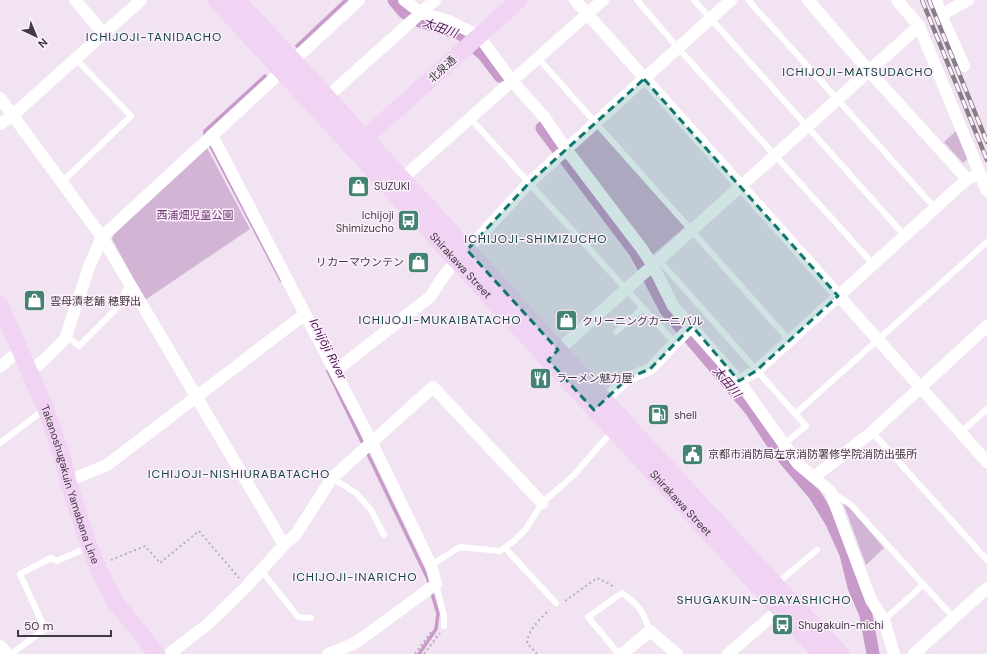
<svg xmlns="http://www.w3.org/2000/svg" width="987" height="654" viewBox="0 0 987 654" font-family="'DM Sans','Noto Sans JP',sans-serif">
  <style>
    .green { fill: #d2b5d4 }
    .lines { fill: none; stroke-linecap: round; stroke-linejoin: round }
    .stream { stroke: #c79aca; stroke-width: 3.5 }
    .canal { stroke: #c79aca; stroke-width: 13 }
    .path { stroke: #b9aeba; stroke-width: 2; stroke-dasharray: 2 3; stroke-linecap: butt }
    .lane { stroke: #fff; stroke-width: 6 }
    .street { stroke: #fff; stroke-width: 12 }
    .secondary { stroke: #f1d3f3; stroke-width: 17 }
    .rail-casing { stroke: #867d86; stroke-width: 4.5 }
    .rail { stroke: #fdf1fd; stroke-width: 3; stroke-dasharray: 9; stroke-linecap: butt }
    .marked { fill: #0f766e; fill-opacity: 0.2; stroke: #0f766e; stroke-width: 3; stroke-dasharray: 8 5; stroke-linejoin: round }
    .labels { text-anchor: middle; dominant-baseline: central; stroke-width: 3; stroke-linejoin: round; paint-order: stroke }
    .street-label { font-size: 11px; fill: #403a40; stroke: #fdf1fd }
    .poi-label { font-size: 11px; fill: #403a40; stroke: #fdf1fd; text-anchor: start }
    .park-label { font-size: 11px; fill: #6c3571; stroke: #fdf1fd }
    .water-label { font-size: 12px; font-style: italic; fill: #4a144f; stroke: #fdf1fd }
    .neighbourhood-label { font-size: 12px; letter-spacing: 1px; fill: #0f463a; stroke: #fdf1fd }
  </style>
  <rect width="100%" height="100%" fill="#f1e3f2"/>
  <!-- green -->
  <path class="green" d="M597 127 686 226 651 256 572 150Z
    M957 130 968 159 963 163 944 142Z
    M206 146 250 229 145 300 112 239 114 233Z
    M843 503 849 507 884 548 866 565Z"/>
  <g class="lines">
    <!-- stream -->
    <path class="stream" d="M297 46 346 0
      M265 76 205 131V135L281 280
      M328 371 428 579 438 614 436 629 419 654"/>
    <!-- canal -->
    <path class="canal" d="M394 0 404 12 420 21 461 34 485 56 500 76
      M542 128 636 253 666 310 751 410 777 450 815 495 832 523 846 554 854 587 866 615 873 654"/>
    <!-- path -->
    <path class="path" d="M111 560 145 546 160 563 199 531 239 578
      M565 601 597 578 606 582 614 587
      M415 654 432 631 437 637
      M424 654 440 633
      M537 654 527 643C528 630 541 618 549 610"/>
    <!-- lane -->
    <path class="lane" d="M637 0 678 48 873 264
      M694 0 904 235
      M748 0 935 208
      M538 58 789 340
      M470 118 675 343
      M62 182 131 116 76 59
      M659 260 806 426 784 444
      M616 332 643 308
      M66 335 79 346 118 307 129 283
      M795 414 987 242
      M872 432 987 560
      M960 433 987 409
      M0 443 44 410
      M332 478 356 493 371 510 384 535
      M833 493 851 505 954 618
      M505 548 556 603
      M431 565 460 547 500 551 514 541 526 529 542 503 574 475 613 430
      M261 570 298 617 311 618
      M436 584 444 616V626
      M776 584 817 550
      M884 620 923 585
      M622 653 617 652 588 617 622 593C640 606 642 610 650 631
      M11 654 45 629 20 574 51 558 57 561 88 547"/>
    <!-- street -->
    <path class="street" d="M75 0 104 34
      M404 0 421 13 449 21 479 36 512 81 545 118 566 149 642 249 653 266 673 306 739 381 798 464 830 491 871 600 884 620 894 654
      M575 0 987 462
      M808 0 869 71 967 179
      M897 0 919 26 987 191
      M936 0 941 15 964 66
      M941 15 968 0
      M327 97 435 0
      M0 98 102 237 284 545
      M0 124 13 115 141 0
      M212 135 371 441 431 565 436 584 365 636 353 644 328 654
      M396 184 603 0
      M554 354 919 26
      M0 367 20 350
      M335 371 430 297 445 274 529 183 731 0
      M29 372 44 360 65 339 89 267 102 237 359 0
      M739 381 756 371 967 179 980 174
      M599 405 628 378 650 369 675 343 692 326
      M814 477 872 432 987 326
      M68 481 107 465 305 314
      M0 646 8 654
      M169 654 208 624 246 587 284 545 296 534 332 478 433 387 542 503
      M622 654 650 631 677 654
      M728 654 780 609
      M914 654 987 588"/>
    <!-- secondary -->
    <g class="secondary">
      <path id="s1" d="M216 0 467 272 821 654"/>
      <path d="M237 0C440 216 636 439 841 654"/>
      <path d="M356 146 519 0"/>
      <path id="s2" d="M0 305 46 409 62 456 68 481 87 540 100 573 116 603 157 654"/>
    </g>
    <defs>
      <path id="rail" d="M922 0 987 160
        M929 0 987 142"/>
    </defs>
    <!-- rail casing -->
    <use href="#rail" class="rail-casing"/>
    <!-- rail -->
    <use href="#rail" class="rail"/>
  </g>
  <!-- marked area -->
  <path class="marked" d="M644 79 838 296 756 371 739 381 692 326 650 369 628 378 594 410 548 360 558 350 467 250 529 183Z"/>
  <!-- icons -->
  <defs>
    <symbol id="shop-square" viewBox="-11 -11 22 22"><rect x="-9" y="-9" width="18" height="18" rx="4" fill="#438372" stroke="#fdf1fd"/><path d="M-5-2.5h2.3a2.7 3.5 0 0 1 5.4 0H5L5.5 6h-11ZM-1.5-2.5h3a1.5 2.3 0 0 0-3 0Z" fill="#fff"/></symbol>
    <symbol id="bus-square" viewBox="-11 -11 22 22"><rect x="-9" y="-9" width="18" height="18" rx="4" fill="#438372" stroke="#fdf1fd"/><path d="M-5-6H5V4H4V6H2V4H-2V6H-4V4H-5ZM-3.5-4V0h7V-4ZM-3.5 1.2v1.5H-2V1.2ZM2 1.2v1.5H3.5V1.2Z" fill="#fff"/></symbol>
    <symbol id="restaurant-square" viewBox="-11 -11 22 22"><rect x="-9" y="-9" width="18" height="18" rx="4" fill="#438372" stroke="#fdf1fd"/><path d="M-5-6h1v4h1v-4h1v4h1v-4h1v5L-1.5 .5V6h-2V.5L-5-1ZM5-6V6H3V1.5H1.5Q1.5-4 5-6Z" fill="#fff"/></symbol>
    <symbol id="fuel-square" viewBox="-11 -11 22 22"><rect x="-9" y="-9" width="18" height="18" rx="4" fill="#438372" stroke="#fdf1fd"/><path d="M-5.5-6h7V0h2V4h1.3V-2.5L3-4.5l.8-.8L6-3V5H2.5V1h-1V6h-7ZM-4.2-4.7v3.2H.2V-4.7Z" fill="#fff"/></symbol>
    <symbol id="civic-square" viewBox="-11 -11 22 22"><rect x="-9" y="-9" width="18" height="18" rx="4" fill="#438372" stroke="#fdf1fd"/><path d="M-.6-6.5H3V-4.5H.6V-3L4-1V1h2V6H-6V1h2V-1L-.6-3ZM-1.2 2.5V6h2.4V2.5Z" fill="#fff"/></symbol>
  </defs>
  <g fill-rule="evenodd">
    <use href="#shop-square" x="346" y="174" width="25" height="25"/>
    <use href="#bus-square" x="396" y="208" width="25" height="25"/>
    <use href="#shop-square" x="406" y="250" width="25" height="25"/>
    <use href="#shop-square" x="22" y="288" width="25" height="25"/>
    <use href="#shop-square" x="554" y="308" width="25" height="25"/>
    <use href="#restaurant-square" x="528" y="366" width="25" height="25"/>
    <use href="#fuel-square" x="646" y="402" width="25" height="25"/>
    <use href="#civic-square" x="680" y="442" width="25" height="25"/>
    <use href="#bus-square" x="770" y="612" width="25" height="25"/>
  </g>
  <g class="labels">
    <!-- street labels -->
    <g class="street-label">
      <text transform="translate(442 69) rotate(-42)">北泉通</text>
      <text stroke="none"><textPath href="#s1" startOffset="361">Shirakawa Street</textPath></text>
      <text stroke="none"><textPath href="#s2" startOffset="193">Takanoshugakuin Yamabana Line</textPath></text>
      <text stroke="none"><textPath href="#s1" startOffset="685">Shirakawa Street</textPath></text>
    </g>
    <!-- poi labels -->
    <g class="poi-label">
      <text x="374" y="186">SUZUKI</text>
      <text x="394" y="215" text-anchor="end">Ichijoji<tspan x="394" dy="13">Shimizucho</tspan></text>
      <text x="404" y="262" text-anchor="end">リカーマウンテン</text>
      <text x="50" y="301">雲母漬老舗 穂野出</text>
      <text x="582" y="321">クリーニングカーニバル</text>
      <text x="556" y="378">ラーメン魅力屋</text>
      <text x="674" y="415">shell</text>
      <text x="708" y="454">京都市消防局左京消防署修学院消防出張所</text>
      <text x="798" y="625">Shugakuin-michi</text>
    </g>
    <!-- park labels -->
    <g class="park-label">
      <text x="195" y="215">西浦畑児童公園</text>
    </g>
    <!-- water labels -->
    <g class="water-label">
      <text transform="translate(440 28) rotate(20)">太田川</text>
      <text transform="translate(328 349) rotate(63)">Ichijōji River</text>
      <text transform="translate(727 382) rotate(50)">太田川</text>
    </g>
    <!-- neighbourhood labels -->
    <g class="neighbourhood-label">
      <text x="154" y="37">ICHIJOJI-TANIDACHO</text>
      <text x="858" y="72">ICHIJOJI-MATSUDACHO</text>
      <text x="536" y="239">ICHIJOJI-SHIMIZUCHO</text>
      <text x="440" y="320">ICHIJOJI-MUKAIBATACHO</text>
      <text x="239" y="474">ICHIJOJI-NISHIURABATACHO</text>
      <text x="355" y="577">ICHIJOJI-INARICHO</text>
      <text x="764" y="600">SHUGAKUIN-OBAYASHICHO</text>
    </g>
  </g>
  <!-- north arrow -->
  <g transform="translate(36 36) rotate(136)" stroke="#fdf1fd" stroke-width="3" paint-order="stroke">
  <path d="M0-3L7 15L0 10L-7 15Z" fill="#403a40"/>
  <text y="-6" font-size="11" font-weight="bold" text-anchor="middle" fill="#403a40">N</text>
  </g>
  <!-- scale -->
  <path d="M18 630v6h93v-6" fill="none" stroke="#403a40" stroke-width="2"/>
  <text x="24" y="630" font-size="12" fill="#403a40" stroke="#fdf1fd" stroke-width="3" paint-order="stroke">50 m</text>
</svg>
